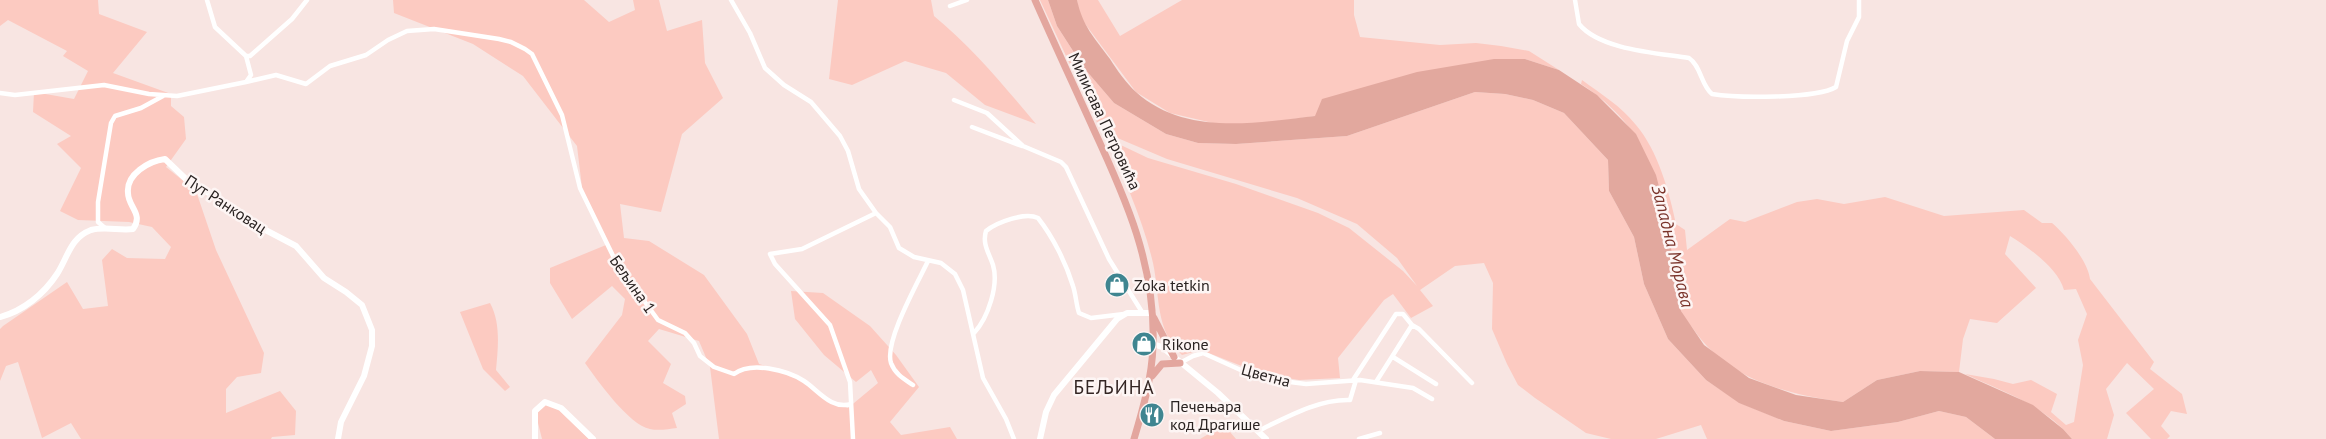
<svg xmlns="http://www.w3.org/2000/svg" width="2326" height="439" viewBox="0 0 2326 439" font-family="'PT Sans',sans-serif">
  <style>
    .green { fill: #fccac1 }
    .water { fill: #e2a89e }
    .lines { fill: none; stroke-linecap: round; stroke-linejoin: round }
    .street { stroke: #fff; stroke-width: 4.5 }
    .secondary { stroke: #fff; stroke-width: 6 }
    .primary { stroke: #e3a69e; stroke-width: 7 }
    .labels { text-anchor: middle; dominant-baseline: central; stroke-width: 5; stroke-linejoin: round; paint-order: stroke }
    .street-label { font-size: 16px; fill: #2a2322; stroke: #fdf5f4 }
    .poi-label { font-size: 16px; fill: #2a2322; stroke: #fdf5f4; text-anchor: start }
    .water-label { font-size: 18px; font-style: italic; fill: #7a332a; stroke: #fdf5f4 }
    .quarter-label { font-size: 19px; letter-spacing: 1px; fill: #332523; stroke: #fdf5f4 }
  </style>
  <rect width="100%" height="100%" fill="#f8e5e2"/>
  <!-- green -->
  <path class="green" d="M0 0H98L99 14 147 32 113 73 171 94V106L184 117 186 139 166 167 196 191 216 250 264 353 261 373 237 377 226 389V413L280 391 296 411 295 435 272 437 271 439H81L71 423 42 438 18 362 6 366 0 381V329L3 326 67 282 83 309 108 306 102 260 112 249 127 258 165 259 171 247 152 227 129 222 78 220 60 211 81 168 57 144 71 136 33 112 34 92 74 99 88 71 63 56 67 51 8 20 0 26Z
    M393 0H584L609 22 635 10 633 0H659L667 31 702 20 705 63 723 98 682 134 661 212 620 204 624 238 649 241 704 275 747 334 759 364 799 376 827 400 848 408 878 383 871 370 856 382 824 355 795 319 791 291 823 293 870 326 896 355 919 387 890 422 901 435 950 427 957 439H719L710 367 699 341 659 329 648 341 671 364 663 383 685 396 686 404 672 413 677 428C669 429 658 431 650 429 629 425 597 380 585 363L622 315 625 299 612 286 572 319 550 283V268L606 245 583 196 577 146 523 76 473 44 394 13Z
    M838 0H931L934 16C973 48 1004 86 1036 124L985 105 946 73 905 61 852 85 829 79Z
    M1040 0H1048L1057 26 1084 68 1114 103 1166 134 1198 143 1236 144 1347 136 1475 92 1505 94 1533 100 1564 113 1608 160 1609 191 1634 237 1644 284 1668 339 1706 380 1740 403 1784 421 1831 431 1898 422 1939 411 1966 417 1995 439H1707L1701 425 1656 439H1611L1586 433 1535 398 1518 385 1507 364 1492 329 1493 283 1484 263 1455 266 1420 290 1433 306 1411 318 1393 294 1384 300 1338 358 1340 378 1299 380 1262 374 1201 350 1182 355C1155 331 1160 295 1153 263 1143 220 1124 178 1106 138L1148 158 1236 184 1318 213 1349 228 1403 271 1417 286 1397 258 1357 224 1297 198 1167 159 1101 131Z
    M1077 0H1098L1120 36 1182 0H1354V15L1360 37 1440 45 1476 43 1501 46 1529 51 1559 70 1525 59 1315 116 1257 124H1217L1170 113 1136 92 1080 17Z
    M1582 80C1601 94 1621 106 1636 125 1658 151 1669 191 1676 224L1685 230 1687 250 1730 219 1745 222 1797 202 1817 199 1844 204 1885 197 1944 216 2024 210 2042 223H2052C2065 234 2088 261 2090 279L2154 362 2150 369 2182 394 2187 414 2171 411 2161 426 2170 436 2167 439H2151L2126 413 2154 389 2127 363 2106 389 2114 415 2107 439H2072C2044 405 2004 392 1965 374L1994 379 2013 384 2031 380 2057 394 2051 412 2066 425 2074 422 2083 365 2078 340 2087 314 2076 289 2064 290C2058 268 2029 248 2010 236L2005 254 2036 288 1997 323 1970 319 1963 339 1959 372 1920 371 1877 380 1843 402C1786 394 1729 380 1694 330 1690 324 1683 318 1681 311 1677 299 1678 283 1675 270 1659 189 1656 133 1581 84Z
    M490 303C501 323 498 348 496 370L510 387 505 391 483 369 460 312Z
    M543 404 556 407 589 439H542L536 415Z
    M1224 425 1236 439H1200Z"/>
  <!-- water -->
  <path class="water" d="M1048 0H1077C1083 27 1094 37 1110 59 1117 70 1126 83 1136 92 1185 136 1255 123 1315 116L1322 99 1417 72 1494 59H1525L1559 70 1597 95 1636 134 1656 175 1665 210 1681 311 1704 345 1749 378 1796 395 1843 402 1877 380 1920 371 1959 372 2033 405 2063 429 2072 439H1995L1966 417 1939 411 1898 422 1831 431 1784 421 1739 403 1706 380 1668 339 1644 284 1634 237 1609 191 1608 160 1564 113 1533 100 1505 94 1475 92 1347 136 1236 144 1198 143 1166 134 1114 103 1084 68 1057 26Z"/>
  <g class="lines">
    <!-- street -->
    <path class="street" d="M207 0 215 27 246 56
      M731 0 750 33 765 68 784 85 811 102 840 136 848 151 859 189 876 213 890 227 899 248 914 257 941 263 955 274 963 290 983 378 1006 419 1014 439
      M1575 0 1579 24C1600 50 1658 53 1689 58 1701 66 1701 85 1712 94 1736 98 1816 99 1836 87L1847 41 1859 17V0
      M950 6 967 0
      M246 56H250L292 19 307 0
      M246 82 276 75 306 84 330 66 366 55 388 40 407 31 434 29 499 39 511 42 525 49 532 54 562 115 580 188 616 262 658 320 685 333 694 343 700 356 714 367 734 374C751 361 787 370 804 381 818 390 831 410 851 404
      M0 93 15 95 104 85 149 94 177 96 246 82 251 75 246 56
      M954 100 987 113 1023 146 1061 162 1066 167 1109 259 1142 312
      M972 127 1022 146
      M105 228 98 222V202L111 123 115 116 141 108 163 96
      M974 333C988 318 999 285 993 265 989 253 982 244 986 231 997 222 1025 212 1038 218 1053 237 1066 263 1073 286 1076 295 1076 304 1079 313L1091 318 1124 314
      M1393 357 1436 384
      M1180 363 1193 356 1203 353 1245 372 1274 380 1306 384 1360 380 1413 388 1432 399
      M1353 380 1396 314H1403L1412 325
      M1376 382 1412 325 1419 329 1472 383
      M913 385C904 379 895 374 891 363 884 342 918 282 928 261
      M1258 431C1287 417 1318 399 1350 400L1356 380
      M853 439 850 382 830 325 775 264 770 254 802 249 876 213
      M1359 439 1380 433"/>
    <!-- secondary -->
    <path class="secondary" d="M0 317C23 311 44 294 57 274 68 257 70 238 91 230 105 226 120 231 133 229 144 214 128 207 128 193 126 174 149 161 165 159L189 182 214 196 256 225 296 246 324 278 346 292 362 305 372 330V346L364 376 341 422 338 439
      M1153 344 1162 347 1218 393 1266 439
      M535 439V411L545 402 561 408 593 439
      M1040 439 1046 412 1054 395 1117 319 1127 313H1153"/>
    <!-- primary -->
    <path class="primary" d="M1035 0C1054 43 1074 86 1093 128 1126 199 1156 266 1153 346 1152 377 1143 409 1134 439
      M1154 318 1174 357
      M1152 376 1162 364 1180 363"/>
  </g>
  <!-- icons -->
  <defs>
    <symbol id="shop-disc" viewBox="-11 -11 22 22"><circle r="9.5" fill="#3f8590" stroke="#fdf5f4"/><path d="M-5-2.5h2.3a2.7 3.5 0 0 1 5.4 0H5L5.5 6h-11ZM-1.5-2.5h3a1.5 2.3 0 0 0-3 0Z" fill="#fff"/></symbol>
    <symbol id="restaurant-disc" viewBox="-11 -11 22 22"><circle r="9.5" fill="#3f8590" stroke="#fdf5f4"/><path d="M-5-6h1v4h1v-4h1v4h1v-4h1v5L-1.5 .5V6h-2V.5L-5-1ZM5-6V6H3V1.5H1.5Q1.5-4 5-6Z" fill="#fff"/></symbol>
  </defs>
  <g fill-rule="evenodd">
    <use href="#shop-disc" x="1103" y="271" width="28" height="28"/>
    <use href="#shop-disc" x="1130" y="330" width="28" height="28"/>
    <use href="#restaurant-disc" x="1138" y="401" width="28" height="28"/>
  </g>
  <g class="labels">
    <!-- street labels -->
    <g class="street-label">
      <text transform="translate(1105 121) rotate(65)">Милисава Петровића</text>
      <text transform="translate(226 204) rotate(33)">Пут Ранковац</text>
      <text transform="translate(633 284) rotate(55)">Бељина 1</text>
      <text transform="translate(1266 375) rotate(15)">Цветна</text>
    </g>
    <!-- poi labels -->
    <g class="poi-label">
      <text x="1134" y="285">Zoka tetkin</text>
      <text x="1162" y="344">Rikone</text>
      <text x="1170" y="406">Печењара<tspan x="1170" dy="18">код Драгише</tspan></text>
    </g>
    <!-- water labels -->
    <g class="water-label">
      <text transform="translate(1673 246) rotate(76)">Западна Морава</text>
    </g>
    <!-- quarter labels -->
    <g class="quarter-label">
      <text x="1114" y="387">БЕЉИНА</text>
    </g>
  </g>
</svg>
